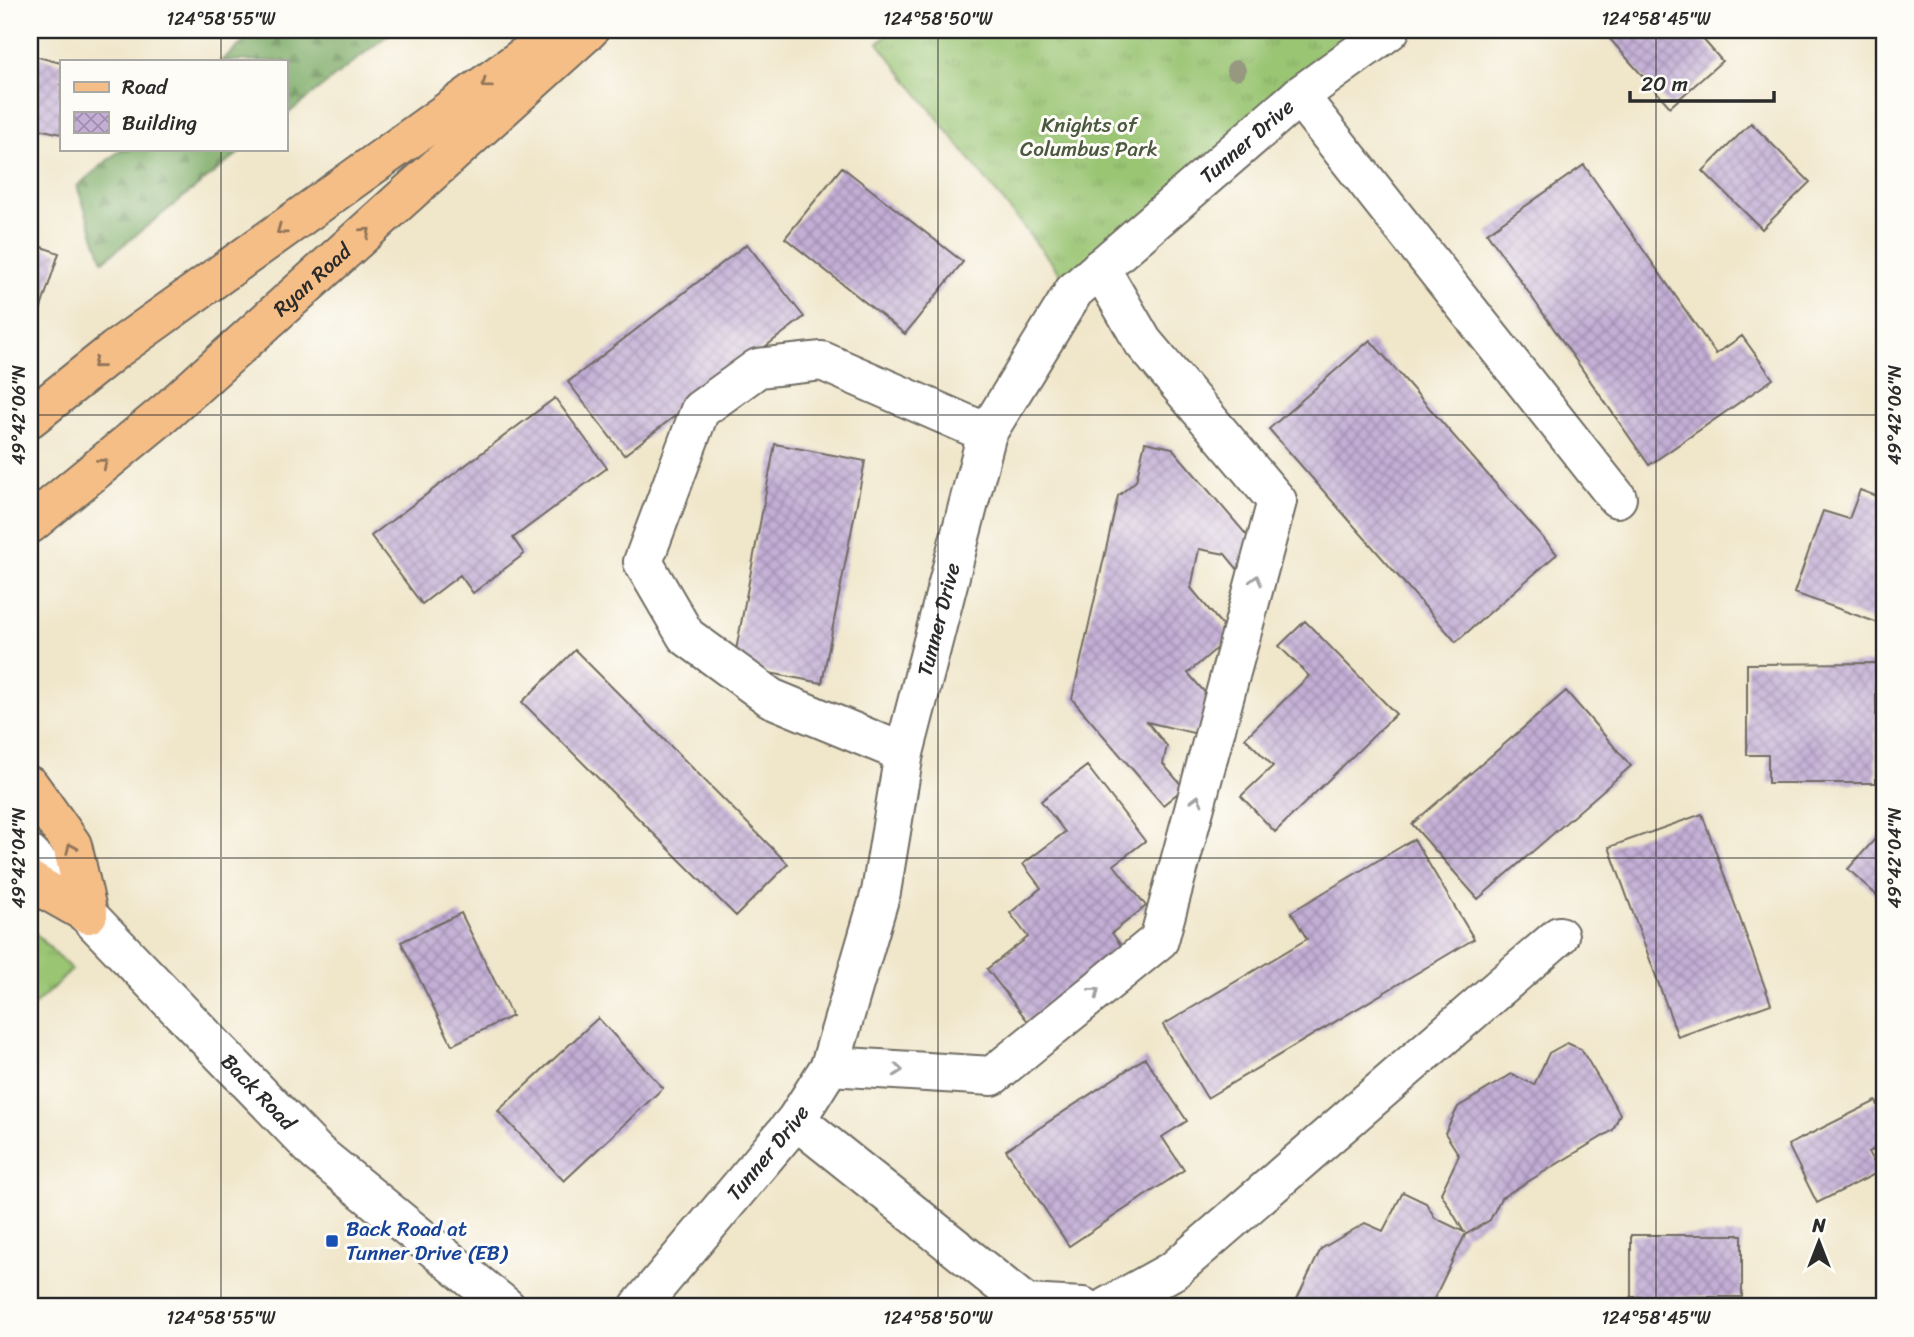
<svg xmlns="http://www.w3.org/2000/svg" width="1914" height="1337" viewBox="0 0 1914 1337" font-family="Sriracha,sans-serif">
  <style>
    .grass { fill: url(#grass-tufts); stroke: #62784f; stroke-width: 2 }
    .forest { fill: url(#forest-firs); stroke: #536a48; stroke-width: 2 }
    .building { fill: url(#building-cross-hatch) }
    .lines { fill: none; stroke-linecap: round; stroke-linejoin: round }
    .minor-casing { stroke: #706c63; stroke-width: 42 }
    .major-casing { stroke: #706c63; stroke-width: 42 }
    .minor { stroke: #fff; stroke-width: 38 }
    .major { stroke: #f6be87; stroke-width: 38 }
    .tree { fill: #96987f }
    .oneway { stroke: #907459 }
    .oneway2 { stroke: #a0a0a0 }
    .ticks { fill: none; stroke: #2b2b2b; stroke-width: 2; stroke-opacity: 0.45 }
    .transit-dot { fill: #1a4fb4; stroke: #fdfcf7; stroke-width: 2.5 }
    .labels { text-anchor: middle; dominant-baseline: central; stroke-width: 6; stroke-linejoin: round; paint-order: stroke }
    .park-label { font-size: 21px; fill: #4c5941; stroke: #fdfcf7 }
    .street-label { font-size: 21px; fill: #2b2b2b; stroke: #fdfcf7 }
    .transit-label { font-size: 21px; fill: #164399; stroke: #fdfcf7; text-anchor: start }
    .neatline { fill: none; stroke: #2b2b2b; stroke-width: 2.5 }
    .ticks-label { font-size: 18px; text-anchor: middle; fill: #2b2b2b }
  </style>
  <defs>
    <pattern id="grass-tufts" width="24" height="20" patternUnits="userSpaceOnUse" patternTransform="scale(1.75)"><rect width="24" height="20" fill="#9ac573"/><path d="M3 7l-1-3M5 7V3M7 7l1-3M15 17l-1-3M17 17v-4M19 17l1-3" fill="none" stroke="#85a964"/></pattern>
    <pattern id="forest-firs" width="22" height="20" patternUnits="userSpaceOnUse" patternTransform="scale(1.75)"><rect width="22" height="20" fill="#7baa65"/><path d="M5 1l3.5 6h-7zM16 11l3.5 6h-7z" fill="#658b53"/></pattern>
    <pattern id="building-cross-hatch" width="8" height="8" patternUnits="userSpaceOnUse" patternTransform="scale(1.75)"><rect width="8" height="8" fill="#c4aed6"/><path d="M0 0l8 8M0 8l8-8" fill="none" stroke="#9f8eae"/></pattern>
  </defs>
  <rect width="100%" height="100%" fill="#fdfcf7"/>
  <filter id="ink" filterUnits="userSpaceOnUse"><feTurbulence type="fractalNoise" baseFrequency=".0143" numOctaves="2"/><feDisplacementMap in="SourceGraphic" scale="14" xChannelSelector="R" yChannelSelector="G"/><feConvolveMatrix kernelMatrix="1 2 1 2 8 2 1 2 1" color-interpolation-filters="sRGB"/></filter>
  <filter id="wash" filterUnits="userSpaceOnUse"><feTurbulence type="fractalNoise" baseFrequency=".00686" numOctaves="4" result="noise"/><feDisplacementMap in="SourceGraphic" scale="28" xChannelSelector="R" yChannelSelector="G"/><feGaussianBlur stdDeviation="1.57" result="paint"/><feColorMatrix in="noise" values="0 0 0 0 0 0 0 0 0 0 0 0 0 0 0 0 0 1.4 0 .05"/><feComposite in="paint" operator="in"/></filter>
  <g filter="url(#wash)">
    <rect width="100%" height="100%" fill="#f0e6ca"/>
    <!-- grass -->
    <path class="grass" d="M894 30H1390L1074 291 878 43Z
      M30 928 72 970 30 1009Z"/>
    <!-- forest -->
    <path class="forest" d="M258 30H394L285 116V61H221Z
      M121 149H244L103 261 77 186Z"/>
    <g id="blocks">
      <!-- building -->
      <path class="building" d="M1602 30H1695L1722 61 1670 107Z
        M30 55 61 63V134L30 127Z
        M1751 123 1810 182 1762 229 1703 171Z
        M1584 165 1716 354 1742 336 1773 379 1649 465 1487 233Z
        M842 167 963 262 905 334 785 238Z
        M30 243 59 253 36 323 30 321Z
        M747 244 804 317 624 455 568 382Z
        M1370 340 1557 554 1456 642 1269 429Z
        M555 398 607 468 513 538 524 554 473 593 460 575 422 604 371 536Z
        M1145 442 1172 448 1257 547 1239 571 1225 554 1199 549 1191 588 1231 636 1188 673 1214 703 1211 717 1193 733 1147 722 1167 746 1163 764 1184 788 1163 805 1072 699 1118 496 1136 481Z
        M775 444 865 461 822 683 733 666Z
        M1860 490 1884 499V625L1794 593 1823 511 1849 519Z
        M1305 621 1396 714 1275 832 1241 796 1273 766 1245 738 1309 676 1279 646Z
        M575 650 788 864 736 916 522 702Z
        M1876 663V783H1768V755H1747V664Z
        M1566 691 1631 766 1478 899 1412 824Z
        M1087 766 1145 841 1114 865 1146 906 1112 933 1125 951 1030 1024 987 969 1028 937 1010 913 1041 888 1023 864 1065 832 1041 801Z
        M1702 814 1771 1004 1678 1037 1609 847Z
        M1884 829V902L1848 869Z
        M1414 839 1474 939 1207 1098 1163 1025 1307 939 1291 912Z
        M461 913 512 1016 452 1045 401 942Z
        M598 1018 663 1088 564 1181 498 1111Z
        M1567 1043 1581 1049 1620 1114 1613 1130 1501 1198 1490 1220 1465 1235 1430 1307H1293L1321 1249 1365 1223 1383 1231 1403 1192 1426 1203 1435 1218 1464 1232 1441 1193 1459 1155 1445 1133 1458 1107 1512 1074 1534 1085 1549 1053Z
        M1145 1058 1187 1121 1162 1137 1184 1170 1069 1246 1006 1150Z
        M1876 1101 1884 1118V1144L1868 1152 1879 1172 1817 1203 1788 1145Z
        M1631 1235H1742V1297H1631Z"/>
    </g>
  </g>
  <g filter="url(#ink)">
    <use href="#blocks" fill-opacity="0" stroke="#706c63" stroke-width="2"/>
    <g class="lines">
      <defs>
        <g id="minor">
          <path d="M1299 96 1617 498"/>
          <path d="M904 753 771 698 686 636 643 562 700 410 758 368 822 361 987 433"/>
          <path id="s1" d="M30 855 317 1153 506 1307"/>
          <path d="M830 1066 992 1076 1159 940 1277 501 1143 342 1100 268"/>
          <path d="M796 1120 1026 1304 1083 1307"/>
          <path id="s2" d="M639 1307 796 1120 830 1066 881 892 904 753 987 433 1074 291 1299 96 1390 30"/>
          <path d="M1107 1307 1174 1270 1559 936"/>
        </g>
        <g id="major">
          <path d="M30 418 115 350 540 45"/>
          <path id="s3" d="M30 524 165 413 589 30"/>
          <path d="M30 786 72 845 88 914"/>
          <path d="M30 881 88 914"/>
        </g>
      </defs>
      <!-- minor casing -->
      <use href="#minor" class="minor-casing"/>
      <!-- major casing -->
      <use href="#major" class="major-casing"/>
      <!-- minor -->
      <use href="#minor" class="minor"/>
      <!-- major -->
      <use href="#major" class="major"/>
    </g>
    <!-- trees -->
    <circle class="tree" cx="1236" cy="70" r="10"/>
    <!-- one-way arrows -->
    <defs><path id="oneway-chevron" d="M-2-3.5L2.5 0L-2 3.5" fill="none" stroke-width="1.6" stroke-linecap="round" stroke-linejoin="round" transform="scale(1.75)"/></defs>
    <g class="oneway">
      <use href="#oneway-chevron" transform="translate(486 84) rotate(144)"/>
      <use href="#oneway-chevron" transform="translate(281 230) rotate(144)"/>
      <use href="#oneway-chevron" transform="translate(366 232) rotate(-42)"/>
      <use href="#oneway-chevron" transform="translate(97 364) rotate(141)"/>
      <use href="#oneway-chevron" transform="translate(103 463) rotate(-39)"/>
      <use href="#oneway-chevron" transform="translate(71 848) rotate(-113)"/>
    </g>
    <g class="oneway2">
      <use href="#oneway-chevron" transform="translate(1256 580) rotate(-75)"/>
      <use href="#oneway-chevron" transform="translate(1197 800) rotate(-75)"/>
      <use href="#oneway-chevron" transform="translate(1095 992) rotate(-39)"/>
      <use href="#oneway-chevron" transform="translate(898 1070) rotate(4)"/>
    </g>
  </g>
  <!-- ticks -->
  <path class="ticks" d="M221 30V61M938 30V1307M1656 30V1307M221 149V1307M30 415H1884M30 858H1884M30 1300H1884"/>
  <!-- markers -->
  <rect class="transit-dot" x="325" y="1234" width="14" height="14" rx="3.5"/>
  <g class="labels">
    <!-- park labels -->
    <g class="park-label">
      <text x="1089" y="125">Knights of<tspan x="1089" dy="24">Columbus Park</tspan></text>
    </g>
    <!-- street labels -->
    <g class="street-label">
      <text stroke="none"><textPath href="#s2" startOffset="1356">Tunner Drive</textPath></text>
      <text stroke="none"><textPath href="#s3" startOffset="373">Ryan Road</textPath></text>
      <text stroke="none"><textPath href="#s2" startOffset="768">Tunner Drive</textPath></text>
      <text stroke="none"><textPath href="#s1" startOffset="329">Back Road</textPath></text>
      <text stroke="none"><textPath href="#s2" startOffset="201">Tunner Drive</textPath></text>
    </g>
    <!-- transit labels -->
    <g class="transit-label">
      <text x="346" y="1229">Back Road at<tspan x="346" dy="24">Tunner Drive (EB)</tspan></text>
    </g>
  </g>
  <!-- margin -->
  <rect width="1914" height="1337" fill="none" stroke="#fdfcf7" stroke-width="77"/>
  <!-- legend -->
  <rect x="60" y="60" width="228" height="91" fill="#fdfcf7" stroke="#a9a8a5" stroke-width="2"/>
  <rect x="74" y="82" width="35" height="10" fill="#f6be87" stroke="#a9a8a5" stroke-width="2"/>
  <text x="122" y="94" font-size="21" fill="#2b2b2b">Road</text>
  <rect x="74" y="112" width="35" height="21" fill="url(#building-cross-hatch)" stroke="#a9a8a5" stroke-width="2"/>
  <text x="122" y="130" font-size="21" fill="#2b2b2b">Building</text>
  <!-- north arrow -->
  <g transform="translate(1819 1242)" stroke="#fdfcf7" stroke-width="5" paint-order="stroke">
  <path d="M0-5L12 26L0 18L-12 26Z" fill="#2b2b2b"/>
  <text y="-10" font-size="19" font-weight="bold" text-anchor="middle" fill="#2b2b2b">N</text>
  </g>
  <!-- scale -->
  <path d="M1630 91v10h144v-10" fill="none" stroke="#2b2b2b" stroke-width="3.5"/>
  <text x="1641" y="91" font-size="21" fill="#2b2b2b" stroke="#fdfcf7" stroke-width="5" paint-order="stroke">20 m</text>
  <rect x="38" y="38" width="1838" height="1260" class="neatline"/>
  <g class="ticks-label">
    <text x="221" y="25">124°58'55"W</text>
    <text x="938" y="25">124°58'50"W</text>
    <text x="1656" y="25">124°58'45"W</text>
    <text transform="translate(19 415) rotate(-90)" y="6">49°42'06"N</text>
    <text transform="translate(1895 415) rotate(-90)" y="6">49°42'06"N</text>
    <text transform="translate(19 858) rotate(-90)" y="6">49°42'04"N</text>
    <text transform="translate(1895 858) rotate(-90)" y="6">49°42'04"N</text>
    <text x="221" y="1324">124°58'55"W</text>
    <text x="938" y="1324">124°58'50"W</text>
    <text x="1656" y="1324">124°58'45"W</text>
  </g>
</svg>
